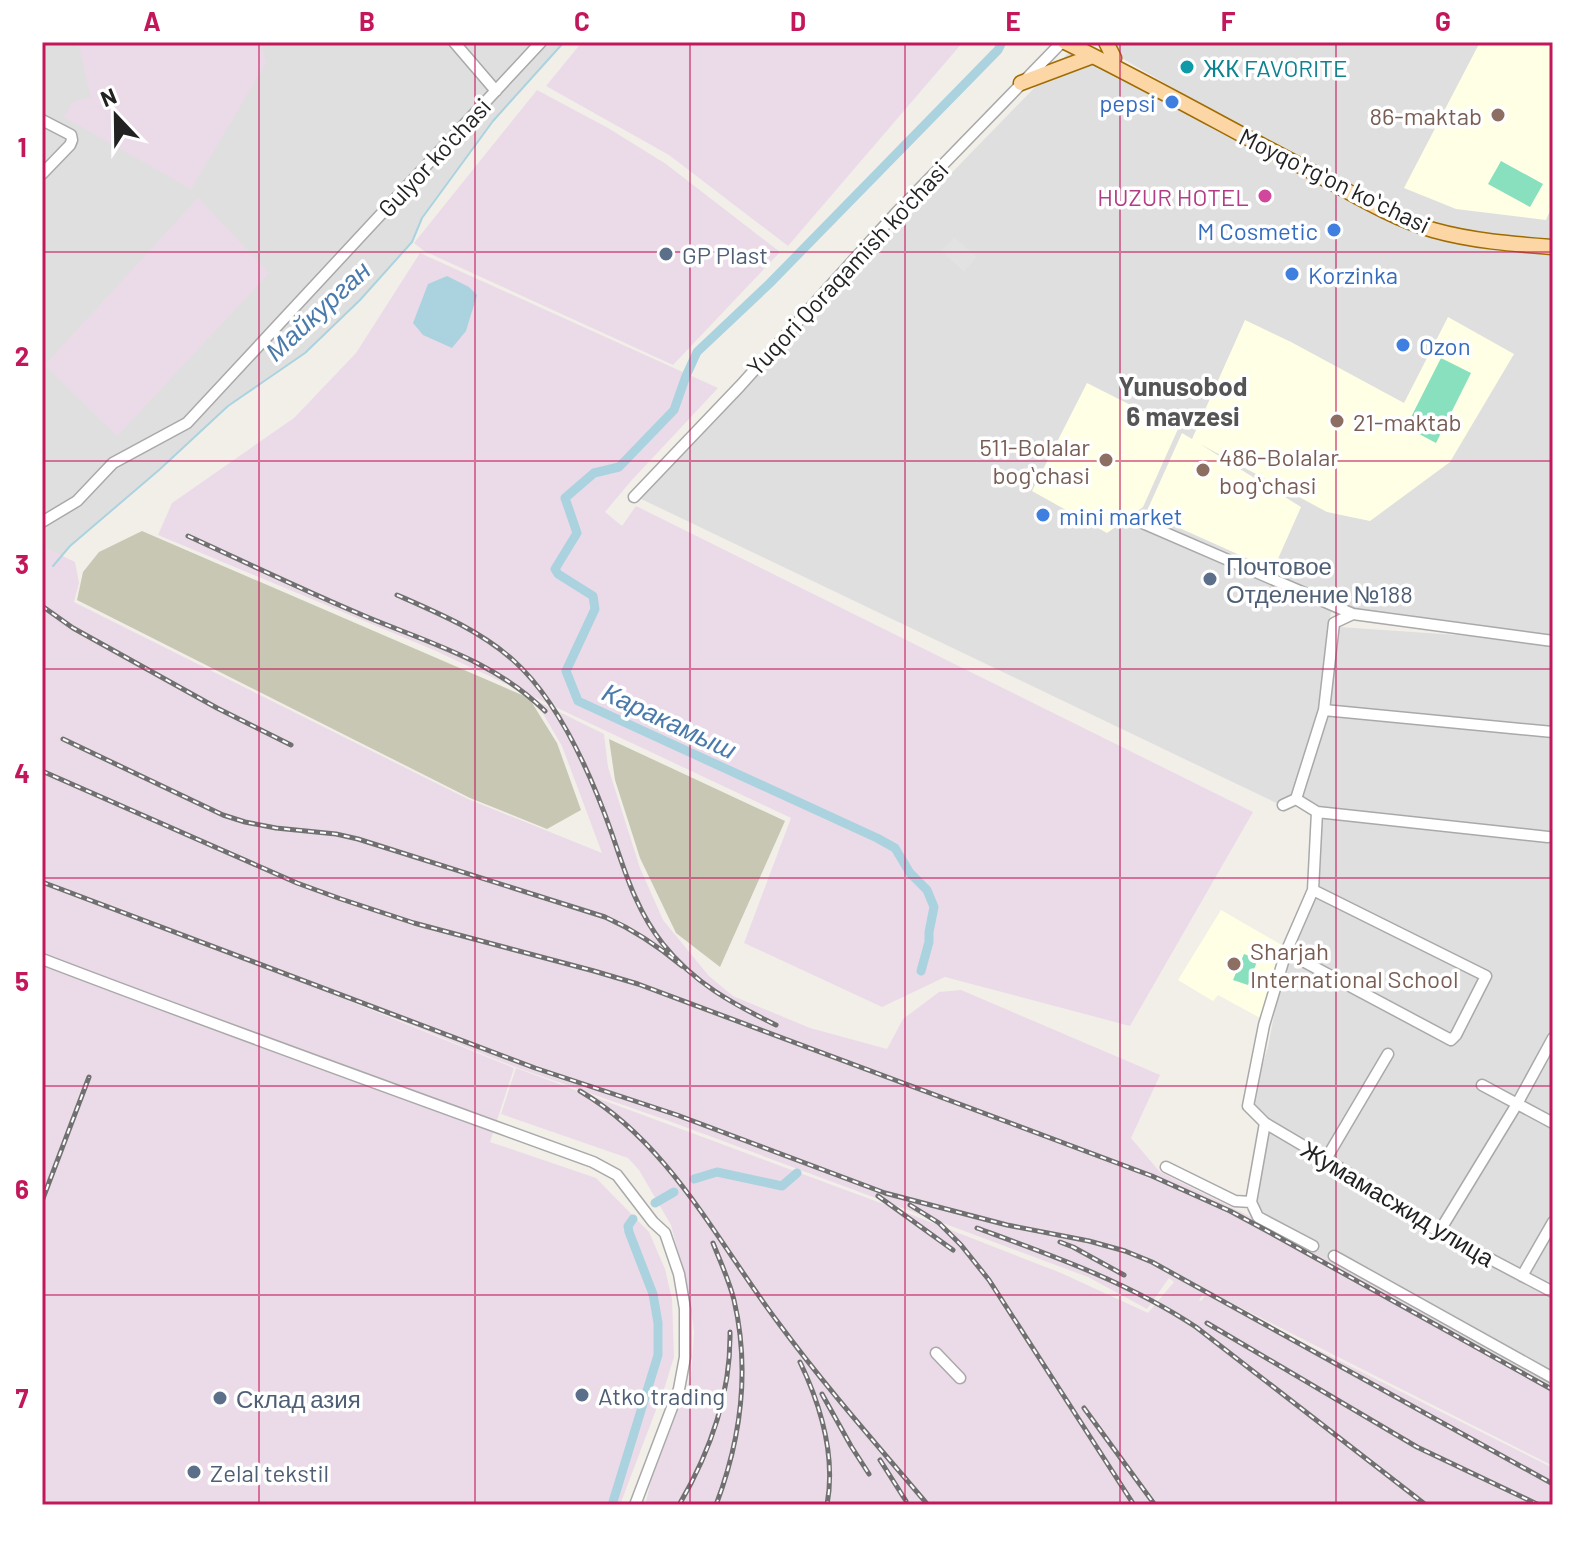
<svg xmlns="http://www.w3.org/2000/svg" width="1595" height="1547" viewBox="0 0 1595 1547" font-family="Barlow,sans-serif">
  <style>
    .residential { fill: #e0dfdf }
    .industrial { fill: #ebdbe8 }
    .education { fill: #ffffe5 }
    .construction { fill: #c7c7b4 }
    .pitch { fill: #88e0be }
    .parking { fill: #e2e2e2 }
    .water { fill: #aad3df }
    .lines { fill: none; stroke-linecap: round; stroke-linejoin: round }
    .stream { stroke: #aad3df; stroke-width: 2 }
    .canal { stroke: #aad3df; stroke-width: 9 }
    .minor-casing { stroke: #a9a9a9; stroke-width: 13 }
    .major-casing { stroke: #a06b00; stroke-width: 17 }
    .minor { stroke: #fff; stroke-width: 10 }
    .major { stroke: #fcd6a4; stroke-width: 14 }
    .rail-casing { stroke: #707070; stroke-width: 5 }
    .rail { stroke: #fff; stroke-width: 2; stroke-dasharray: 6; stroke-linecap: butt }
    .grid { fill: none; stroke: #c2185b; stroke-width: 2; stroke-opacity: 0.55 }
    .culture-dot { fill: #0f9aa8; stroke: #fff; stroke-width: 3 }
    .shop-dot { fill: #3f7fe0; stroke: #fff; stroke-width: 3 }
    .education-dot { fill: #8d6e63; stroke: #fff; stroke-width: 3 }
    .hotel-dot { fill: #d1479c; stroke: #fff; stroke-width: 3 }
    .service-dot { fill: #5c6f8a; stroke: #fff; stroke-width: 3 }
    .labels { text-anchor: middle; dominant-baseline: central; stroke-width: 7; stroke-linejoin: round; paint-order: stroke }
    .culture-label { font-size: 24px; fill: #0d838f; stroke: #fff; text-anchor: start }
    .shop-label { font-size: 24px; fill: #366cbe; stroke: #fff; text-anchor: start }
    .education-label { font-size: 24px; fill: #785e54; stroke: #fff; text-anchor: start }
    .street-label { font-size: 24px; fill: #222; stroke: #fff }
    .hotel-label { font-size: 24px; fill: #b23c85; stroke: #fff; text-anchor: end }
    .service-label { font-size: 24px; fill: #4e5e75; stroke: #fff; text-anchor: start }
    .water-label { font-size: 26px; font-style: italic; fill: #4a7aab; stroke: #fff }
    .neighbourhood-label { font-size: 26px; font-weight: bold; fill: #555; stroke: #fff }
    .neatline { fill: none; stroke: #c2185b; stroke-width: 3 }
    .grid-label { font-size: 26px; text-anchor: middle; font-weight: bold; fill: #c2185b }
  </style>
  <rect width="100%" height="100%" fill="#f2efe9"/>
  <!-- residential -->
  <path class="residential" d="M42 42H564L493 121 422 218 412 242 360 300 305 353 228 406 159 470 70 546 53 566 42 563Z
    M1094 42H1553V637L1388 612 1373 614 1332 604 1312 750 1339 627 1501 638 1553 646V1397L1257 1229 1251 1202 1265 1121 1249 1106 1268 1047 1286 952 1313 890 1317 812 1300 801 1289 809 637 497 1071 50 1383 210Z"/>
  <!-- industrial -->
  <path class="industrial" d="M78 42H261L266 63 191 189 64 117 73 102 91 97Z
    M582 42H963L788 246 669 155 546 86Z
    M537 90 608 128 666 164 780 252 673 365 424 251 414 243Z
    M198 198 269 273 117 436 45 365Z
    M420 253 718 388 631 481 605 512 622 526 636 506 1253 812 1130 1026 945 977 882 1007 744 943 791 818 436 651 158 535 172 503 294 418 356 353Z
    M42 546 75 562 79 583 74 602 468 799 602 853 562 746 535 700 604 734 608 767 640 868 663 920 709 976 733 996 810 1028 887 1049 903 1019 939 992 961 990 1160 1075 1131 1138 1160 1172 1261 1222 1553 1387V1466L1206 1290 1199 1300 1201 1301 1207 1294 1553 1468V1505H645L651 1481 691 1376 694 1332 689 1294 671 1225 639 1170 628 1158 501 1114 516 1068 897 1209 1061 1273 1148 1313 1174 1282 1169 1278 1147 1309 1088 1277 669 1121 515 1067 57 882 514 1068 490 1142 596 1178 649 1232 665 1269 672 1299 674 1357 665 1386 620 1505H42Z"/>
  <!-- education -->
  <path class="education" d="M1480 42H1553V204L1546 220 1456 209 1404 188Z
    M1448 317 1514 354 1450 462 1370 521 1327 512 1200 444 1301 507 1273 570 1146 513 1182 433 1192 439 1245 320 1291 342 1404 403Z
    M1087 383 1178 429 1143 507 1107 533 1032 491Z
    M1221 910 1285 947 1262 1019 1218 995 1213 1001 1178 980Z"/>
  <!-- construction -->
  <path class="construction" d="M142 531 529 698 557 743 581 810 547 829 470 798 77 600 83 572 99 552Z
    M609 739 785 821 720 967 676 933 640 858 615 780Z"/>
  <!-- pitch -->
  <path class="pitch" d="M1501 161 1543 184 1530 207 1488 184Z
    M1441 358 1471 373 1436 443 1406 427Z
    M1244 954 1258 959 1248 985 1233 980Z"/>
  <!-- parking -->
  <path class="parking" d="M954 237 977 257 964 272 941 251Z"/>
  <!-- water -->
  <path class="water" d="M447 276 469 287 477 295 466 331 452 348 423 335 413 323 428 284Z"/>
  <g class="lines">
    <!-- stream -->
    <path class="stream" d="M53 566 70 546 159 470 228 406 305 353 360 300 412 242 422 218 493 121 564 42"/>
    <!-- canal -->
    <path class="canal" d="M921 971 929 942V932L934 907 927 890 910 873 895 848 877 838 578 701 566 671 595 609 593 596 558 574 555 569 577 533 565 498 594 473 619 467 674 410 686 376 697 352 769 284 998 50 1002 42
      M694 1179 717 1172 782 1186 797 1173
      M655 1203 674 1192
      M612 1505 658 1355V1323L653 1294 629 1232 628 1226 633 1219"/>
    <defs>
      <path id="minor" d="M454 42 496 91
        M42 120 71 135 72 140 70 145 42 174
        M634 497 740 386 895 214 1062 42
        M1131 518 1353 614
        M42 522 77 501 113 463 187 423 541 42
        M1324 710 1553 732
        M1296 799 1317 812 1313 890 1286 952 1264 1025 1248 1106 1265 1123 1326 1159 1439 1232 1553 1292
        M1296 799 1324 710 1334 623 1353 614 1553 641
        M1283 805 1296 799
        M1317 812 1548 837
        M1286 952 1451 1040 1456 1035 1486 976 1313 890
        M42 959C225 1029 409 1095 593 1162L617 1175 653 1222 665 1233 679 1274 685 1309V1357L679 1389 635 1505
        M1482 1085 1553 1123
        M1265 1123 1251 1202 1258 1217 1313 1246
        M1326 1159 1388 1054
        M1166 1167 1235 1201 1251 1202
        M1439 1232 1517 1104 1553 1038
        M1334 1256 1553 1378
        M1522 1276 1553 1222
        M936 1353 960 1378"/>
      <path id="major" d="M1065 42C1151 84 1233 131 1318 175 1355 195 1392 218 1433 230 1472 241 1513 244 1553 247
        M1106 42 1114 58
        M1021 83 1093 56"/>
    </defs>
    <!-- minor casing -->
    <use href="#minor" class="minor-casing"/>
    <!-- major casing -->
    <use href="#major" class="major-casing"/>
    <!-- minor -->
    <use href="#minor" class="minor"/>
    <!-- major -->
    <use href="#major" class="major"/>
    <defs>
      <path id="rail" d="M188 536C247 563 307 592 367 617 432 644 494 661 545 711
        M397 595C438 613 479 630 513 660 559 701 592 777 612 834 625 872 637 912 663 944 694 983 733 1004 776 1025
        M42 606 73 628 217 708 291 745
        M63 739 223 815 245 822 276 828 336 834 358 839 605 917C634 930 658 946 682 966
        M42 771 297 883 341 899 414 923 594 971 638 984 1152 1176 1230 1211 1269 1232 1553 1390
        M42 882 535 1068 677 1115 885 1193 1007 1225 1089 1241 1125 1251 1152 1262 1553 1484
        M580 1091C669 1143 717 1241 777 1321 824 1385 877 1445 928 1505
        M878 1196 953 1250
        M42 1201 89 1077
        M910 1205 939 1223 961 1245 989 1280 1134 1505
        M977 1228C1053 1256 1128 1282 1196 1327L1426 1505
        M1060 1242 1073 1247 1124 1275
        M713 1243C720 1261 729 1280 734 1300 750 1369 741 1439 716 1505
        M1207 1323 1417 1447 1539 1505
        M800 1362C821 1406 836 1456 827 1505
        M822 1394 851 1446 869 1474
        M1084 1408 1155 1505
        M880 1460 906 1501
        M679 1505C710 1452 731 1395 730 1332"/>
    </defs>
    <!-- rail casing -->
    <use href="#rail" class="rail-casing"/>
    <!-- rail -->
    <use href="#rail" class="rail"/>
  </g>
  <!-- grid -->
  <path class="grid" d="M259 42V1505M475 42V1505M690 42V1505M905 42V1505M1120 42V1505M1336 42V1505M42 252H1553M42 461H1553M42 669H1553M42 878H1553M42 1086H1553M42 1295H1553"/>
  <!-- markers -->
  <circle class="culture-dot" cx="1187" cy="67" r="8"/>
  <g class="shop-dot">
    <circle cx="1172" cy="102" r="8"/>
    <circle cx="1334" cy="230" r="8"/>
    <circle cx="1292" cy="274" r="8"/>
    <circle cx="1403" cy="345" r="8"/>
    <circle cx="1043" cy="515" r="8"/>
  </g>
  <g class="education-dot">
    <circle cx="1498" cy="115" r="8"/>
    <circle cx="1337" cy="421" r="8"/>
    <circle cx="1106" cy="460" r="8"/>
    <circle cx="1203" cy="470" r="8"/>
    <circle cx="1234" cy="964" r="8"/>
  </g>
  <circle class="hotel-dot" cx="1265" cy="196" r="8"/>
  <g class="service-dot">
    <circle cx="666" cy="254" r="8"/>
    <circle cx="1210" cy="579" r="8"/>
    <circle cx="582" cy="1395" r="8"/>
    <circle cx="220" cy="1398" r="8"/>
    <circle cx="194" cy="1472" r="8"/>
  </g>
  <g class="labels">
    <!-- culture labels -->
    <g class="culture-label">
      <text x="1203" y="67">ЖК FAVORITE</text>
    </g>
    <!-- shop labels -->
    <g class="shop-label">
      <text x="1156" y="102" text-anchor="end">pepsi</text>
      <text x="1318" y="230" text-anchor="end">M Cosmetic</text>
      <text x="1308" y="274">Korzinka</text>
      <text x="1419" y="345">Ozon</text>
      <text x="1059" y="515">mini market</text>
    </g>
    <!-- education labels -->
    <g class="education-label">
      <text x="1482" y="115" text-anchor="end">86-maktab</text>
      <text x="1353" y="421">21-maktab</text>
      <text x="1090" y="446" text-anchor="end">511-Bolalar<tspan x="1090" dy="28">bogʻchasi</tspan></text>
      <text x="1219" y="456">486-Bolalar<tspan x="1219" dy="28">bogʻchasi</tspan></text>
      <text x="1250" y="950">Sharjah<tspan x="1250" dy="28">International School</tspan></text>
    </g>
    <!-- street labels -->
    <g class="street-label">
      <text transform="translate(434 157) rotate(-47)">Gulyor ko'chasi</text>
      <text transform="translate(1335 180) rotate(26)">Moyqoʻrgʻon koʻchasi</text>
      <text transform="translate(847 268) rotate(-47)">Yuqori Qoraqamish ko'chasi</text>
      <text transform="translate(1398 1203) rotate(31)">Жумамасжид улица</text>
    </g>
    <!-- hotel labels -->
    <g class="hotel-label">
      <text x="1249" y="196">HUZUR HOTEL</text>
    </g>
    <!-- service labels -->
    <g class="service-label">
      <text x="682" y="254">GP Plast</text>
      <text x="1226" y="565">Почтовое<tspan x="1226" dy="28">Отделение №188</tspan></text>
      <text x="598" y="1395">Atko trading</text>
      <text x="236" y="1398">Склад азия</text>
      <text x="210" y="1472">Zelal tekstil</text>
    </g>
    <!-- water labels -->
    <g class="water-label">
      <text transform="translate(317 310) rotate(-43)">Майкурган</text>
      <text transform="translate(670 720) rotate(25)">Каракамыш</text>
    </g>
    <!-- neighbourhood labels -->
    <g class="neighbourhood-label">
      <text x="1183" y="385">Yunusobod<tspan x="1183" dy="30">6 mavzesi</tspan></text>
    </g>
  </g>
  <!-- border -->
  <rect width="1595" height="1547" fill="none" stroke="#ffffff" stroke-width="88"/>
  <!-- north arrow -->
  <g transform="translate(116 116) rotate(338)" stroke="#ffffff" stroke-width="6" paint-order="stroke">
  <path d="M0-6L14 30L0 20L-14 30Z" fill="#222222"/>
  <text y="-12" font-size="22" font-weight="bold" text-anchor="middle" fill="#222222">N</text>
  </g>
  <rect x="44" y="44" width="1507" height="1459" class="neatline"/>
  <g class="grid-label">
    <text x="152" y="31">A</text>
    <text x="367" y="31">B</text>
    <text x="582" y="31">C</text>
    <text x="798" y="31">D</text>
    <text x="1013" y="31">E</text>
    <text x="1228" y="31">F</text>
    <text x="1443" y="31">G</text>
    <text x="22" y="157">1</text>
    <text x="22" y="366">2</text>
    <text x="22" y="574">3</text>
    <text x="22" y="783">4</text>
    <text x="22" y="991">5</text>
    <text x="22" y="1199">6</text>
    <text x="22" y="1408">7</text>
  </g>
</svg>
